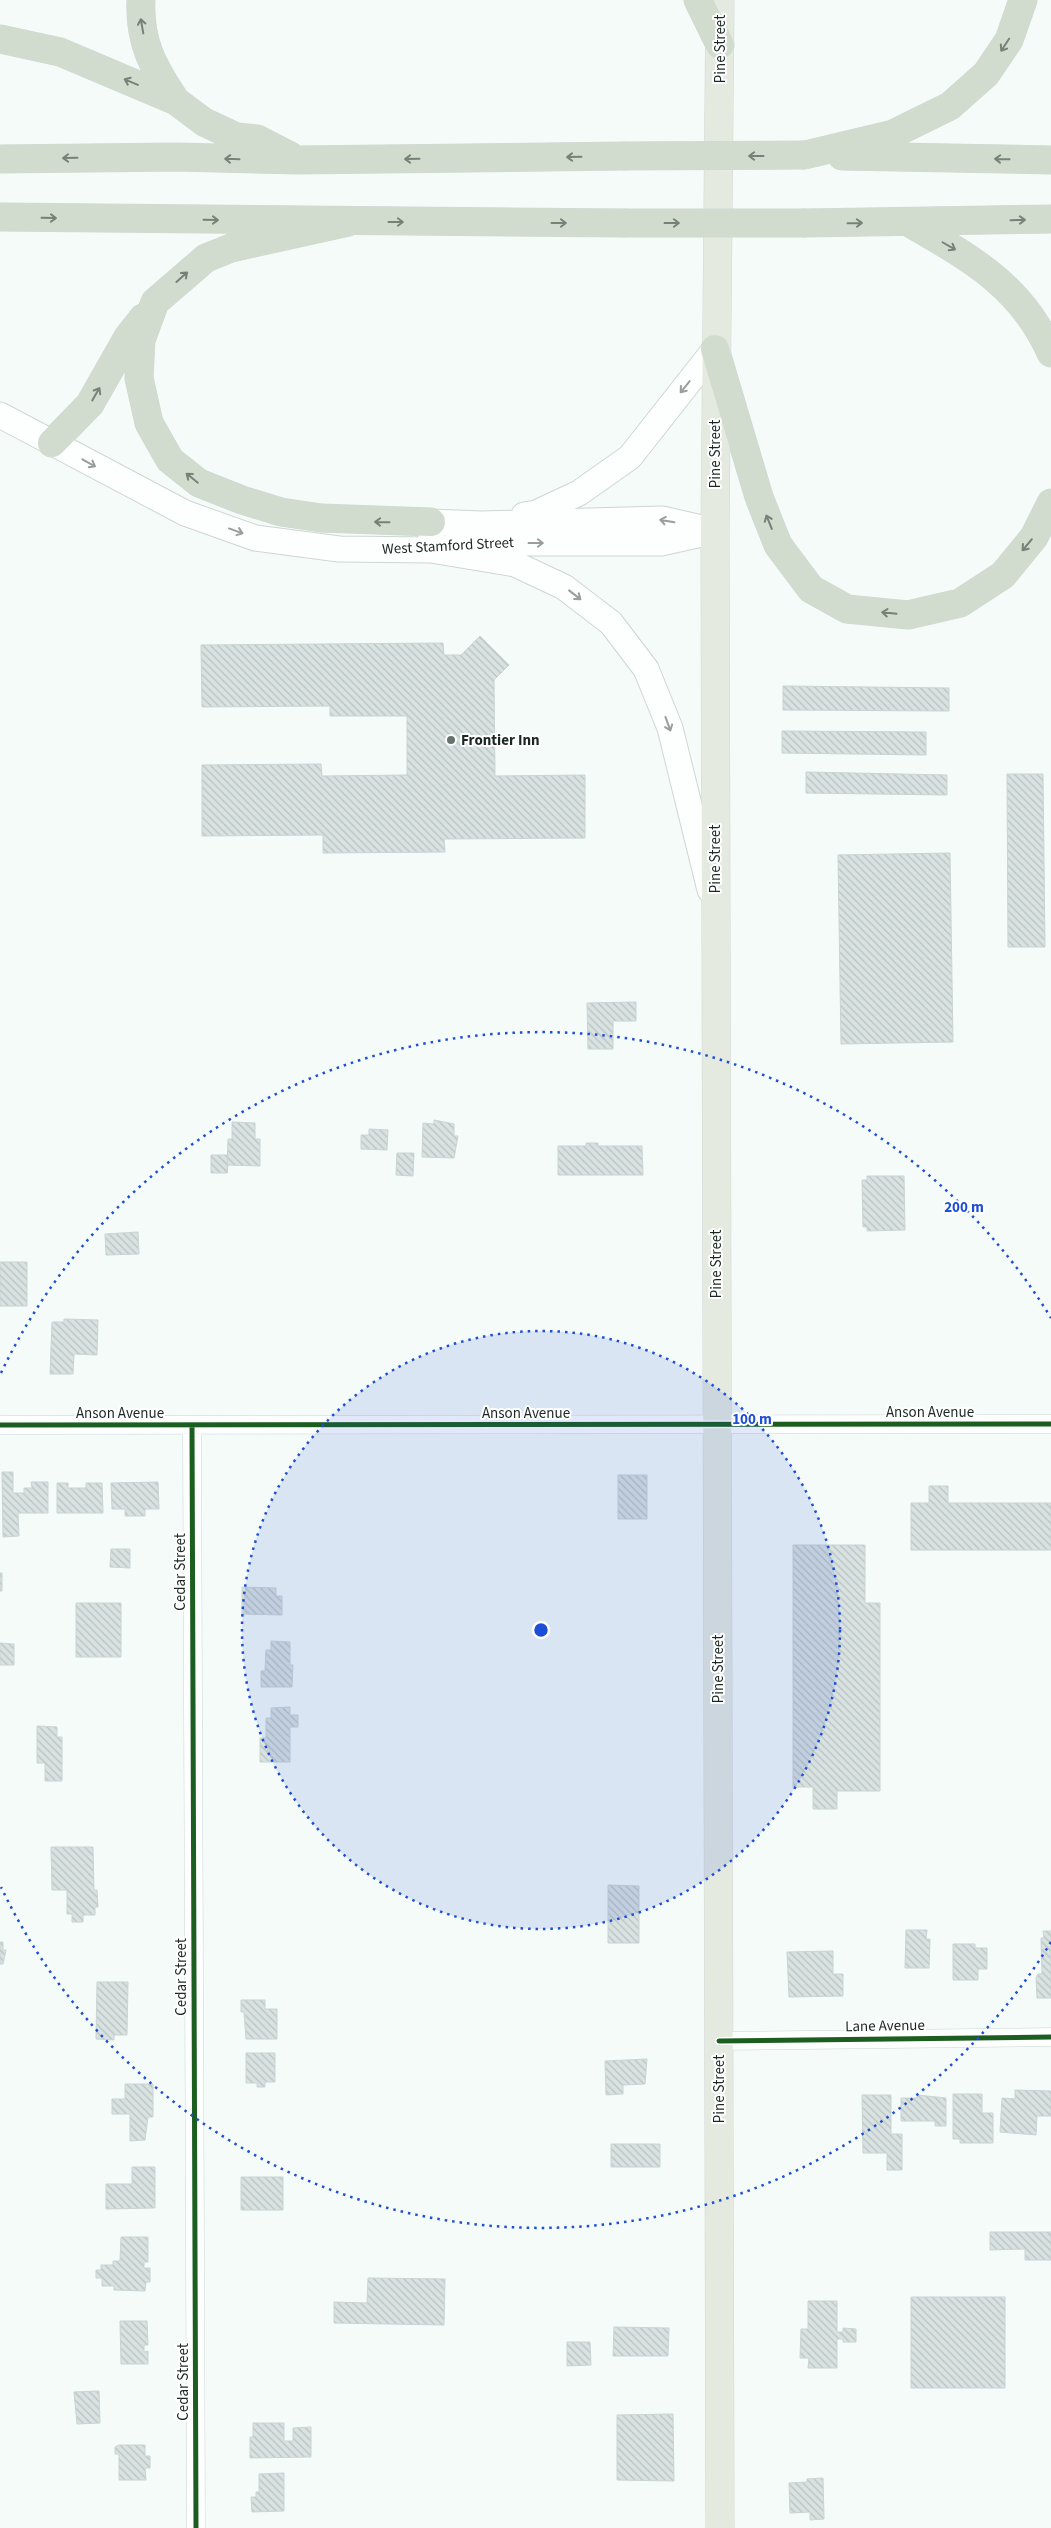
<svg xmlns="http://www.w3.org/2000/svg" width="1051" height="2528" viewBox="0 0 1051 2528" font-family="'Source Sans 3',sans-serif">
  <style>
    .building { fill: url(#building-back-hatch); stroke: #cad4d3 }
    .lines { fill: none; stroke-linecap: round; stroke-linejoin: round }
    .street-casing { stroke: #cdd7d2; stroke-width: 19 }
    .secondary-casing { stroke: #cdd7d2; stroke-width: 27 }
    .primary-casing { stroke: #d2d7d5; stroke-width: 29 }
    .highway-casing { stroke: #d2d7d5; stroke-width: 29 }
    .street { stroke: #fdfefe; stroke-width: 18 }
    .secondary { stroke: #fdfefe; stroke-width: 25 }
    .primary { stroke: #e4eae0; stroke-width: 28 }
    .highway { stroke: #d2dcce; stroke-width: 28 }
    .highway-bridge-casing { stroke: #d2d7d5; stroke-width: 29; stroke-linecap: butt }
    .highway-bridge { stroke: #d2dcce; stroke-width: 28 }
    .cycleway-casing { stroke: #fff; stroke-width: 8 }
    .cycleway { stroke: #1b5e20; stroke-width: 5 }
    .oneway { stroke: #768278 }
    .oneway2 { stroke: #979e9b }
    .ring { fill: none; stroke: #1d4ed8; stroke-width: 2.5; stroke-dasharray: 2.5 5 }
    .poi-dot { fill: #67726d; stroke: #fff; stroke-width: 2 }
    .labels { text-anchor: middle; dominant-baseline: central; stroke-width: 4; stroke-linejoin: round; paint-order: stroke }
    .street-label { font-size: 15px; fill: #1b2822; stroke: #fff }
    .poi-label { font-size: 15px; font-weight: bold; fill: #1b2822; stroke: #fff; text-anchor: start }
    .centre { fill: #1d4ed8; stroke: #fff; stroke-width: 2.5 }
    .ring-label { font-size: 15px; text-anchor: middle; font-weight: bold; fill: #1d4ed8; stroke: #fff; stroke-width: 4; stroke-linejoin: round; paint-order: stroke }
  </style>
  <defs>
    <pattern id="building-back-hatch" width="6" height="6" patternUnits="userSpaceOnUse" patternTransform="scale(1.25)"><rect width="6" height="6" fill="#d8e2e1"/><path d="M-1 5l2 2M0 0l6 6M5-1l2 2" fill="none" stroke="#b9c2c1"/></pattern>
  </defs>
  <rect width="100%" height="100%" fill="#f4fbf8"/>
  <!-- building -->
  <path class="building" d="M480 636 509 665 494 680 495 776 585 775V838L444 839 445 852 323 853V835L202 836V765L321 764 322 776 407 775V716H330V706L202 707 201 645 443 643 444 655H461Z
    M783 686 949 688V711L783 710Z
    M782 731 926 732V755L782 753Z
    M806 772 947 775V795L806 793Z
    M1007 774H1043L1045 947H1008Z
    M950 853 953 1042 841 1044 838 855Z
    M636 1002V1021H613V1049H588L587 1003Z
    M434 1120 454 1124V1136H458L454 1158 422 1157 423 1123 434 1124Z
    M232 1122 255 1123V1139H260V1166L228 1165 227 1173 228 1139H232Z
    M369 1129 388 1130 387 1150 361 1149V1135H369Z
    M586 1143H598V1146H642L643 1175H558V1146H586Z
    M397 1153H414L413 1176 396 1175Z
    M211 1155H228L227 1173H211Z
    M867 1176H904L905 1230 867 1231V1227H863L862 1180H867Z
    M138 1232 139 1254 106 1255 105 1234Z
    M0 1262H27V1306H0Z
    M64 1319 98 1320 97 1355 74 1354 73 1374H50L52 1322H64Z
    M2 1472H13V1493H24V1488H32L31 1482H48V1513H18L19 1536 3 1537Z
    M618 1475H647V1519H618Z
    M158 1482 159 1509H145V1516H125V1509H112L111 1483Z
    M57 1483H68V1488H86V1483H102L103 1513H57Z
    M929 1486H948V1503H1051V1550H911V1503H929Z
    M793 1545H865V1603H880V1791H837V1809H813V1787H793Z
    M111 1549H130V1568L110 1567Z
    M0 1573H2V1591H0Z
    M242 1587 276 1588V1596H282V1615L242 1614Z
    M76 1603H121V1657H76Z
    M271 1641 290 1642V1665H293L292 1687H261V1671H265L266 1650H271Z
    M0 1643 14 1644V1665H0Z
    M290 1707V1715H298V1727H290V1762H260V1738H266V1718H271V1708Z
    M37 1726 57 1727V1737H62V1781H45V1763H37Z
    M51 1847H93L94 1890H97L98 1907H95V1915H83V1922H72V1914H67V1890H52Z
    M608 1885 639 1886V1943H608Z
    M906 1930H927L926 1939H930L929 1968H905Z
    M1043 1931H1051V1998H1037L1036 1978 1038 1974H1042L1041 1938H1044Z
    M0 1942H3V1950H6L3 1964H0Z
    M953 1944H975V1948H987V1969H978V1980H953Z
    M833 1951V1974H843V1996L789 1997 787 1952Z
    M97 1982H128L127 2035H114V2040L96 2039Z
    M241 2000H265V2009H277V2039H246L244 2012H241Z
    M246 2053H275V2082H265V2087H257V2083H246Z
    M647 2059 645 2084 623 2085V2094L606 2095 605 2061Z
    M125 2084H153V2117H148L145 2140 130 2141V2114H112V2099H125Z
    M1015 2090 1051 2091V2116H1037L1036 2135 1000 2132 1002 2098 1015 2099Z
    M953 2094H982V2113H993V2143H960V2139H953Z
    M862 2095H891V2134H902V2170H887V2153H863Z
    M917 2095 946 2098V2126H935V2121H901V2098H917Z
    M611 2144H660V2167H611Z
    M132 2167H155V2208L106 2209V2184H132Z
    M241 2177H283V2210H241Z
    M990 2232H1051V2260H1025V2249L990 2250Z
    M121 2237H148V2262H144V2268H150V2282H146L145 2291 114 2290V2286H102V2278H96V2270H101V2265H113V2261H120Z
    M368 2278 445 2279 444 2325 334 2323V2302L367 2303Z
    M911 2297H1005V2388H911Z
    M808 2301H837V2332H843V2328L856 2329V2342H843V2339H837V2368H808L809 2358H800L801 2329H808Z
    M120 2321H147L148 2345H144V2352L148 2351V2364H121Z
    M614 2327 669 2328 668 2356H613Z
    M567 2342H590L591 2365 567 2366Z
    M99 2391 100 2423 77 2424 74 2392Z
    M673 2414 674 2481 617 2480V2415Z
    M253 2423H284V2441H293V2428L311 2427V2457L250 2458V2437H253Z
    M119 2445H145V2456H150V2468H145L146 2480H119V2454H115V2447Z
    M284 2473V2511L252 2512 251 2497H256V2492H259V2474Z
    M823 2478 824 2519 810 2520V2512L790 2513 789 2483 807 2482V2479Z"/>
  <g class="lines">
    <defs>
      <path id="street" d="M0 1425 1051 1424
        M192 1425 196 2528
        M719 2041 1051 2037"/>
      <path id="secondary" d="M0 415 185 513 255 538 339 549 431 550 480 543H661L706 533
        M524 515 536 513 579 493 630 457 715 349
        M710 890 670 728 646 669 611 623 564 587 515 564 431 550V522L481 524 662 519 715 531"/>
      <path id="primary" d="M720 2528 715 531 720 0"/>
      <path id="highway" d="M141 0C139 42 153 67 176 101
        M698 0 720 45
        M0 39 60 52 176 101 204 122 236 137 257 139 290 156
        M805 155 893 134 950 106 986 74 1009 40 1023 0
        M842 156 1051 160
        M0 159 178 157 298 160 623 156
        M0 217 623 223
        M348 222 231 248 206 258 155 302 141 340 139 378 149 423 170 460 199 483 242 500 281 512 321 518 431 522
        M908 222C970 258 1021 285 1051 353
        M806 223 1051 219
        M715 349 759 497 778 545 811 589 847 609 908 615 960 603 1003 575 1034 537 1051 503
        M52 443 90 404 128 337 143 318"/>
    </defs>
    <!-- street casing -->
    <use href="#street" class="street-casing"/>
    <!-- secondary casing -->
    <use href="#secondary" class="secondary-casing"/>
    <!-- primary casing -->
    <use href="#primary" class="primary-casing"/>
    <!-- highway casing -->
    <use href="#highway" class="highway-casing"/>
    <!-- street -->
    <use href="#street" class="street"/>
    <!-- secondary -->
    <use href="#secondary" class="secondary"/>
    <!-- primary -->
    <use href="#primary" class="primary"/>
    <!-- highway -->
    <use href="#highway" class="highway"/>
    <defs>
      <path id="highway-bridge" d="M623 156 805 155
        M623 223H806"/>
    </defs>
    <!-- highway-bridge casing -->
    <use href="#highway-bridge" class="highway-bridge-casing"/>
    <!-- highway-bridge -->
    <use href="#highway-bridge" class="highway-bridge"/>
    <defs>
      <path id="cycleway" d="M0 1425 1051 1424
        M192 1425 196 2528
        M719 2041 1051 2037"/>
    </defs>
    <!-- cycleway casing -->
    <use href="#cycleway" class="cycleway-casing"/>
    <!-- cycleway -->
    <use href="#cycleway" class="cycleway"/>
  </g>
  <!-- one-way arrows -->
  <defs><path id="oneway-shaft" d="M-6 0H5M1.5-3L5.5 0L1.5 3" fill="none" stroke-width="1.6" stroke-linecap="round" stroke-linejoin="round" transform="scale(1.25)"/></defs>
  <g class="oneway">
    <use href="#oneway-shaft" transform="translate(142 26) rotate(-100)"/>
    <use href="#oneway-shaft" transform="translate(1005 45) rotate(123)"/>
    <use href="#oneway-shaft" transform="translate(131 82) rotate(-157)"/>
    <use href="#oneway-shaft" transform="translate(756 156) rotate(180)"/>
    <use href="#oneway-shaft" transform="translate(574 157) rotate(179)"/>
    <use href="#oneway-shaft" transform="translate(70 158) rotate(179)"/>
    <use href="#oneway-shaft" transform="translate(232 159) rotate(-178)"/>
    <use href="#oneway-shaft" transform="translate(412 159) rotate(179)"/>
    <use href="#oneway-shaft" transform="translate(1002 159) rotate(-179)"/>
    <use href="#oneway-shaft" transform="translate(49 218) rotate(1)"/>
    <use href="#oneway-shaft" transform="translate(211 220) rotate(1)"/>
    <use href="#oneway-shaft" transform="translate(1018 220) rotate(-1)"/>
    <use href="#oneway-shaft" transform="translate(396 222)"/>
    <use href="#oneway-shaft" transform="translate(559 223)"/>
    <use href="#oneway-shaft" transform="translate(672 223)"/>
    <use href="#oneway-shaft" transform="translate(855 223) rotate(-1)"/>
    <use href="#oneway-shaft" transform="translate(949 246) rotate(30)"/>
    <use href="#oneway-shaft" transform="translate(182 277) rotate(-42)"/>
    <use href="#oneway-shaft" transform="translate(96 394) rotate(-60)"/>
    <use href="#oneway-shaft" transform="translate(192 478) rotate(-141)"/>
    <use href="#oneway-shaft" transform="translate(382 522) rotate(-179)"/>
    <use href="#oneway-shaft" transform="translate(769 522) rotate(-112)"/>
    <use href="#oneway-shaft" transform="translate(1027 545) rotate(130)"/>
    <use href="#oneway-shaft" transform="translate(889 613) rotate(-174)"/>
  </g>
  <g class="oneway2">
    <use href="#oneway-shaft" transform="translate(685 387) rotate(129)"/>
    <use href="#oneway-shaft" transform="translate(89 463) rotate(29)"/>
    <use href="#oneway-shaft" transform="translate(667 521) rotate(-170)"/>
    <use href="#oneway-shaft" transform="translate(236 531) rotate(20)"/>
    <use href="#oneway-shaft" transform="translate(536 543)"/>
    <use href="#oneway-shaft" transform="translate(575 595) rotate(38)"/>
    <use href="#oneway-shaft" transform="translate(668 724) rotate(70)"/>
  </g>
  <!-- distance rings -->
  <circle cx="541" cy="1630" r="299" fill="#1d4ed8" fill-opacity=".12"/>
  <g class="ring">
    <circle cx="541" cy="1630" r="299"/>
    <path d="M1051 1942A598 598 0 0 1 1 1887M1 1373A598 598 0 0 1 1051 1318"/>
  </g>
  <!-- markers -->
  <circle class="poi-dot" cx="451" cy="740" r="5"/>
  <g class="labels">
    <!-- street labels -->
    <g class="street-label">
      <text transform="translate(720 49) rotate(-90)">Pine Street</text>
      <text transform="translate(715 454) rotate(-90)">Pine Street</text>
      <text transform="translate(448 546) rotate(-3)">West Stamford Street</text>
      <text transform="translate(715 859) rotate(-90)">Pine Street</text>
      <text transform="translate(716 1264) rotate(-90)">Pine Street</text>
      <text x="930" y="1412">Anson Avenue</text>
      <text x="120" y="1413">Anson Avenue</text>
      <text x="526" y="1413">Anson Avenue</text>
      <text transform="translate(180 1572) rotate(-90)">Cedar Street</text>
      <text transform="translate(718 1669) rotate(-90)">Pine Street</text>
      <text transform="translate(181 1977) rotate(-90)">Cedar Street</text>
      <text transform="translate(885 2026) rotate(-1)">Lane Avenue</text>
      <text transform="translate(719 2089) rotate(-90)">Pine Street</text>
      <text transform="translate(183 2382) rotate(-90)">Cedar Street</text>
    </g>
    <!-- poi labels -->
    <g class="poi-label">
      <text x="461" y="740">Frontier Inn</text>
    </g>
  </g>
  <circle cx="541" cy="1630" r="8" class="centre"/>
  <g class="ring-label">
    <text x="964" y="1212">200 m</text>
    <text x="752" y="1424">100 m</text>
  </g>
</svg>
